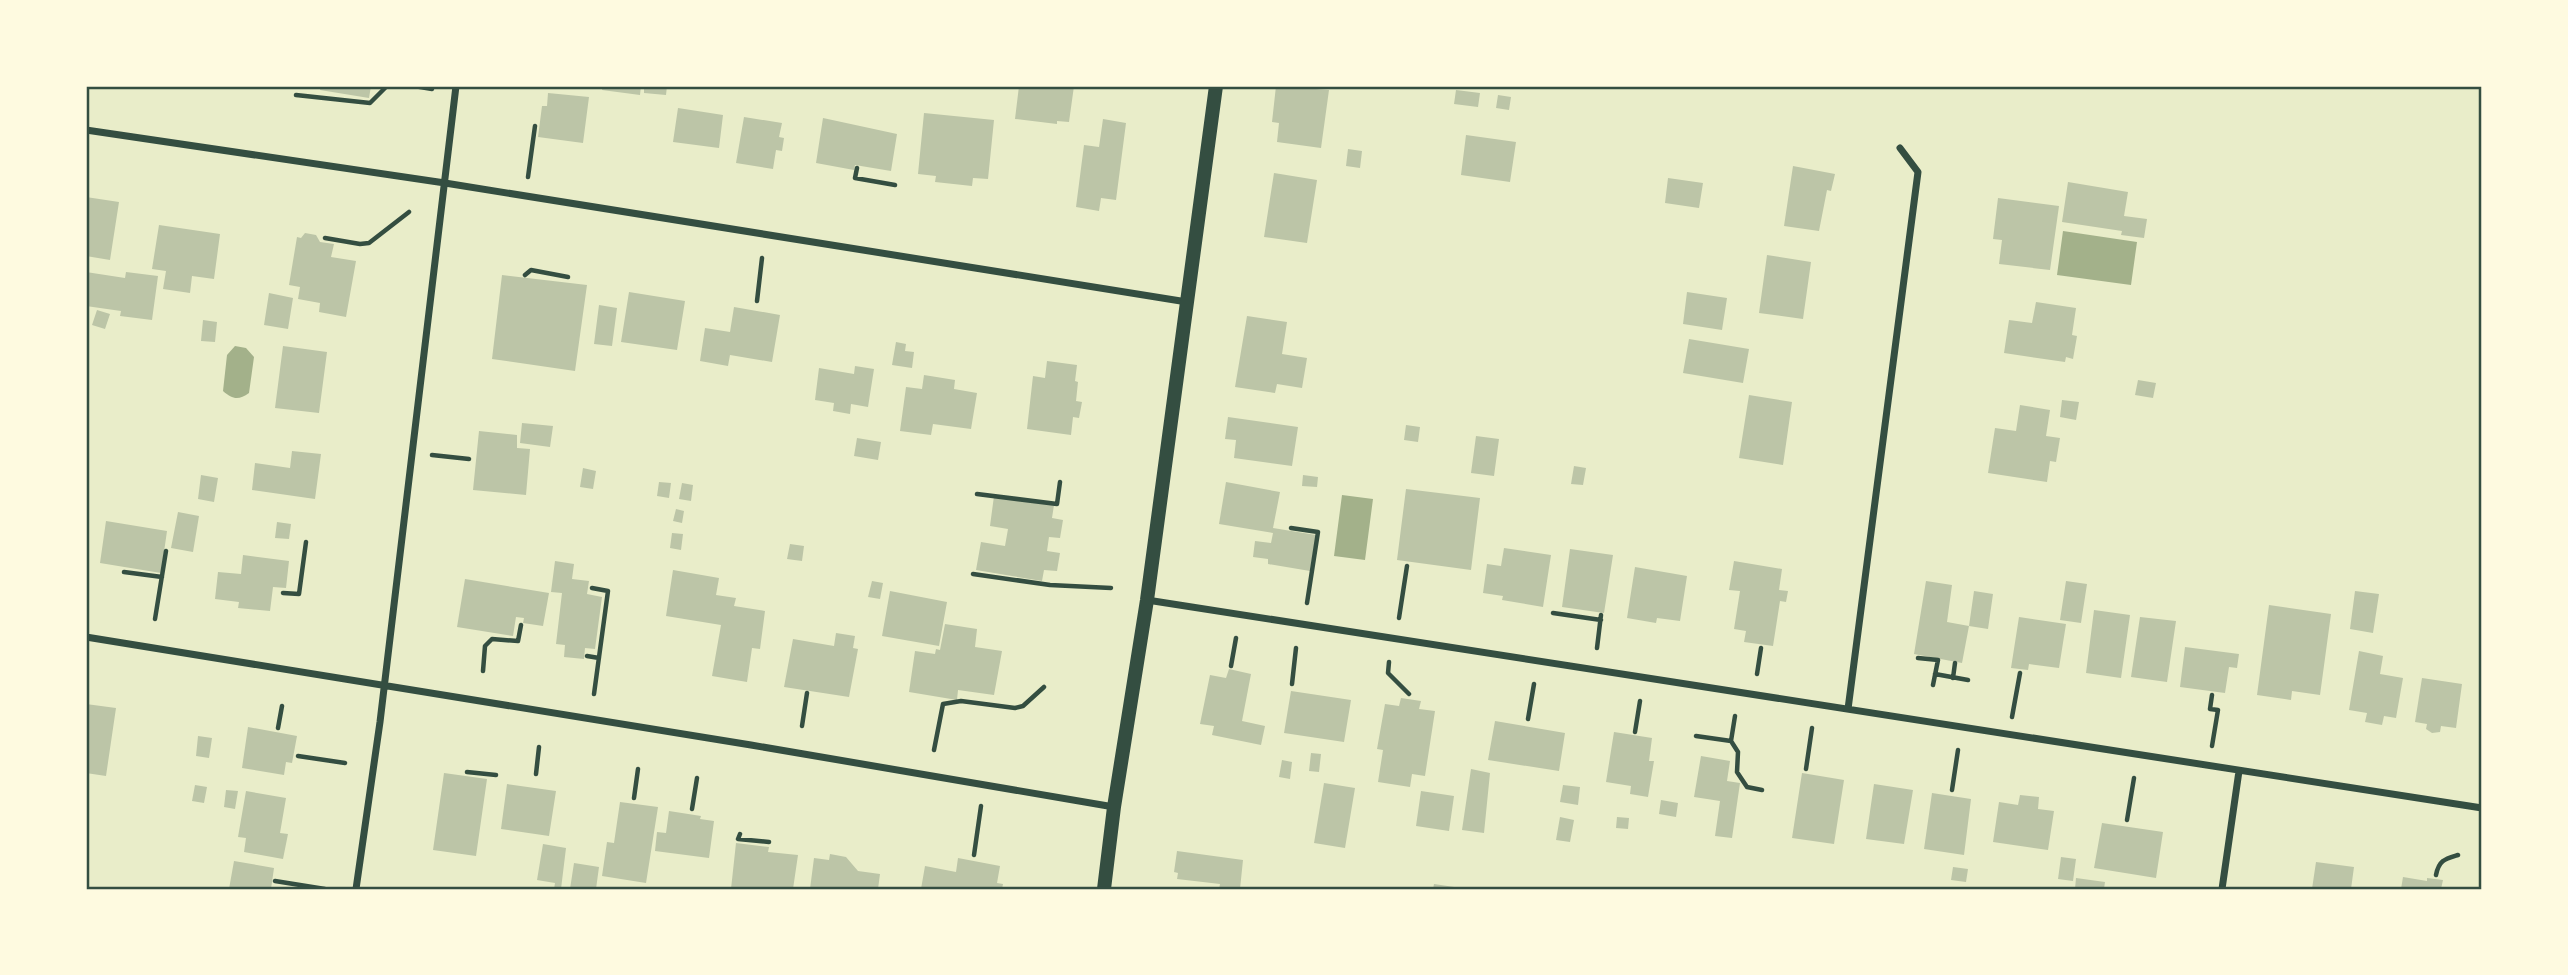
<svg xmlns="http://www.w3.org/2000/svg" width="2568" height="975" viewBox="0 0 2568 975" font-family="Merriweather,serif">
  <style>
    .water { fill: #a3b18a }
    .building { fill: #bcc5a7 }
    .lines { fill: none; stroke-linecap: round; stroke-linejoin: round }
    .path { stroke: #344e41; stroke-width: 4.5 }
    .minor { stroke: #344e41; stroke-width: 7 }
    .secondary { stroke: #344e41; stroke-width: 14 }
    .neatline { fill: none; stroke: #344e41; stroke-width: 2.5 }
  </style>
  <rect width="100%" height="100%" fill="#e9edc9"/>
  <!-- water -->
  <path class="water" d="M2063 231 2137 242 2131 285 2057 275Z
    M235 346 246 348 254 357 249 393C239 400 233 400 223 391L227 355Z
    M1342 495 1373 499 1365 560 1334 556Z"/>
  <!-- building -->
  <path class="building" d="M321 86H371L369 98 320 90Z
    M603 86H641L640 95 602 90Z
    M644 86H667L666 95 644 93Z
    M1019 86H1074L1069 122 1057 121V124L1015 119Z
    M1276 86 1329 90 1321 148 1277 142 1279 123 1272 122Z
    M1456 90 1480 93 1478 107 1454 104Z
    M548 93 589 97 583 143 538 137 542 106H547Z
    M1498 95 1511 97 1509 110 1496 108Z
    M678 108 723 115 719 148 673 142Z
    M924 113 994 120 988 179 973 178 972 186 935 182 936 176 918 174Z
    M744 117 782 123 779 137 784 138 782 151 776 150 773 169 736 163Z
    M823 118 897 134 891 171 855 165 854 170 816 163Z
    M1103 119 1126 123 1116 200 1101 198 1099 211 1076 207 1084 145 1099 147Z
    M1466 135 1516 142 1510 182 1461 175Z
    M1348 149 1362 151 1360 168 1346 166Z
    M1793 166 1835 174 1831 191 1827 190 1819 231 1784 226Z
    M1274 173 1317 180 1307 243 1264 237Z
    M1668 178 1703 183 1699 208 1665 203Z
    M2068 182 2128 192 2124 216 2147 219 2144 238 2121 235 2122 231 2062 222Z
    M86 197 119 202 110 260 86 256Z
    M1998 198 2059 206 2050 270 1999 264 2002 240 1993 239Z
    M159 225 220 234 214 279 192 276 190 293 163 289 166 271 152 269Z
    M305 233 316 235 320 242 334 244 331 257 356 261 346 317 319 312 320 303 298 299 300 287 289 285 297 237 301 238Z
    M1767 255 1811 262 1803 319 1759 313Z
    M86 272 125 278 126 272 158 276 152 320 120 316 121 311 86 306Z
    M502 275 587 285 575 371 492 359Z
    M629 292 685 301 677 350 621 342Z
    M1687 292 1727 298 1722 330 1683 324Z
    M269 293 293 298 288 329 264 325Z
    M2036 302 2076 308 2072 335 2077 336 2073 359 2066 357 2065 362 2004 353 2009 320 2032 323Z
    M599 305 617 308 612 346 594 344Z
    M734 307 780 315 772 362 730 355 728 366 700 361 705 328 730 332Z
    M97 310 110 314 105 329 92 325Z
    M1247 316 1287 322 1282 354 1307 358 1302 388 1277 384 1275 393 1235 387Z
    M203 320 217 322 215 342 201 341Z
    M1689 339 1749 349 1743 383 1683 373Z
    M896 342 906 344 905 351 914 352 912 368 892 365Z
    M283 346 327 352 319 413 275 408Z
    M1047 361 1077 365 1075 381 1078 382 1076 401 1082 402 1079 418 1073 417 1071 435 1027 429 1033 376 1045 378Z
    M855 366 874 369 868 407 851 404 850 414 833 411 834 403 815 400 819 368 854 374Z
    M924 375 955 380 954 389 977 393 971 429 933 424 931 435 900 431 906 387 922 389Z
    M2138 380 2156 383 2153 398 2135 395Z
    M1749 395 1792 402 1783 465 1739 458Z
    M2062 400 2079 402 2076 420 2060 417Z
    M2020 405 2050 410 2046 436 2060 438 2056 462 2050 461 2047 482 1988 473 1995 428 2016 431Z
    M1228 417 1298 427 1292 466 1234 458 1236 440 1225 439Z
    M522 423 553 426 550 447 520 443Z
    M1406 425 1420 427 1418 442 1404 440Z
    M479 431 517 435V448L530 449 526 495 473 490Z
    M1476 436 1499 439 1494 476 1471 473Z
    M857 438 881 442 878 460 854 456Z
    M292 451 321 454 315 499 252 490 255 463 290 468Z
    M1574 466 1586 468 1583 485 1571 484Z
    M583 468 596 471 593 489 580 487Z
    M201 475 218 478 214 502 198 499Z
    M1303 475 1318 477 1317 487 1302 486Z
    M659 482 671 483 669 498 657 496Z
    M1226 482 1280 492 1273 528 1316 535 1310 571 1268 564V559L1253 557 1255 541 1271 543 1273 533 1219 524Z
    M682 483 693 485 691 501 679 499Z
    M1406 489 1480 498 1471 570 1397 560Z
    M994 496 1054 505 1052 518 1063 520 1060 538 1049 537 1047 551 1060 553 1057 571 1044 570 1042 581 976 570 981 542 1005 546 1008 529 990 526Z
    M676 509 684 511 682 523 673 521Z
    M178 512 199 516 193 552 171 548Z
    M106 521 167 531 161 573 100 563Z
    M277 522 291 524 289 539 275 538Z
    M672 533 683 534 681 550 670 548Z
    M790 544 804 546 802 561 787 559Z
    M1504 548 1551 555 1543 607 1502 600 1503 596 1483 593 1487 564 1501 566Z
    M1570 549 1613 555 1604 613 1562 607Z
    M243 555 289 561 286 588 273 587 270 611 238 608 239 602 215 599 218 572 241 574Z
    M555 561 574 564 572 579 589 581 587 594 602 597 595 649 585 648 584 659 564 657 565 645 556 644 562 593 551 592Z
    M1734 561 1782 569 1779 590 1788 591 1786 602 1780 601 1773 646 1744 642 1746 631 1734 629 1740 591 1729 590Z
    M1635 567 1687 576 1680 621 1657 618 1656 623 1627 618Z
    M673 570 719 578 716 595 736 598 734 606 765 611 760 649 752 648 747 682 712 676 721 625 666 616Z
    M465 579 549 593 543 626 523 623 524 618 516 617 513 636 457 627Z
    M872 581 883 583 880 599 868 597Z
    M1926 581 1952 585 1947 622 1969 626 1962 663 1914 654Z
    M2066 581 2087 584 2081 623 2060 620Z
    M890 591 947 602 939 646 882 636Z
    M1974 591 1993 594 1988 629 1969 626Z
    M2355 591 2379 594 2373 633 2350 629Z
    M2269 605 2331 614 2320 695 2292 691 2291 700 2257 695Z
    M2094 610 2130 615 2121 678 2086 673Z
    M2019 617 2066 624 2059 668 2029 664 2028 670 2011 668Z
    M2140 617 2176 621 2167 682 2131 677Z
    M945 624 977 629 975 647 1002 651 994 695 958 690 957 700 909 692 915 651 935 654 936 649 940 650Z
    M836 633 855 636 853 648 858 649 849 697 784 687 793 639 834 646Z
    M2185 647 2239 654 2237 668 2229 667 2225 693 2180 687Z
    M2359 651 2383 656 2380 674 2403 678 2396 718 2384 716 2382 725 2365 722 2367 713 2349 710Z
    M1229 669 1251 674 1242 721 1265 726 1261 745 1212 735 1214 726 1200 724 1210 675 1226 678Z
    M2422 678 2462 684 2456 728 2441 726 2440 732 2432 733 2426 729 2427 724 2415 722Z
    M1291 691 1351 700 1344 742 1284 733Z
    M1401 698 1421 701 1419 709 1435 711 1425 776 1412 774 1410 787 1378 782 1383 750 1377 749 1385 704 1399 706Z
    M86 704 116 708 106 776 86 773Z
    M1495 721 1565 733 1559 771 1488 760Z
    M248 727 297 736 292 763 286 762 284 775 242 768Z
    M1614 732 1652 738 1649 761H1654L1648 797 1630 794 1631 786 1606 782Z
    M198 736 212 738 209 758 196 756Z
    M1311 753 1321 754 1319 772 1309 771Z
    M1701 756 1730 761 1727 781 1740 783 1732 838 1715 836 1720 801 1694 797Z
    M1282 760 1292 762 1290 779 1279 777Z
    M1471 769 1490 773 1484 833 1462 830Z
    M444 773 487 779 476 856 433 850Z
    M1802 773 1844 780 1834 844 1792 838Z
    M1324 783 1355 788 1345 848 1314 843Z
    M507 784 556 791 549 836 501 829Z
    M1874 784 1913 790 1904 844 1866 839Z
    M195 785 207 787 204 803 192 801Z
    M1563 785 1580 787 1578 805 1560 802Z
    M226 790 238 791 235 809 224 807Z
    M246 791 286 798 280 833 288 834 283 859 244 852 246 838 238 837Z
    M1421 791 1454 796 1449 831 1416 826Z
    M1932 793 1971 799 1964 855 1924 849Z
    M2020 795 2039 797 2038 809 2054 811 2048 850 1993 842 1999 802 2018 805Z
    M1661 800 1678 803 1676 817 1659 814Z
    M620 802 658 807 646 883 602 876 607 842 614 843Z
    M669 811 701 816 700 819 714 821 709 858 655 851 657 832 666 833Z
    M1560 817 1574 820 1570 842 1556 840Z
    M1617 817 1629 818 1628 829 1616 828Z
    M2102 823 2163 832 2156 878 2094 868Z
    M736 843 769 847 768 852 798 855 793 889H731Z
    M543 844 566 848 561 889H554L555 883 537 880Z
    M1177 851 1243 860 1240 889H1219L1220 884 1177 879 1178 873 1174 872Z
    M830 854 846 857 858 871 880 874 878 889H810L814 858 829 860Z
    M2061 857 2076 859 2073 881 2058 879Z
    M958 858 1000 866 997 883 1003 884 1002 889H921L925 866 956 872Z
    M234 861 274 868 271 889H229Z
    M2316 862 2354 867 2351 889H2312Z
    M574 863 599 867 596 889H570Z
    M1953 867 1968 869 1966 882 1951 880Z
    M2403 877 2427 881V878L2443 880 2441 889H2401Z
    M2076 878 2105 882 2104 889H2075Z
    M1434 884 1461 888V889H1433Z"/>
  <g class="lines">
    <!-- path -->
    <path class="path" d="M414 86 432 89
      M296 95 370 103 387 86
      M857 168 855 178 895 185
      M528 177 535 126
      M325 238 360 244 369 243 409 212
      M525 275 531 270 568 277
      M757 301 762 258
      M432 455 469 459
      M977 494 1057 504 1060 482
      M1291 528 1318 532 1307 603
      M124 572 162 577
      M973 574 1050 585 1111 588
      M592 588 608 591 594 694
      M283 593 299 594 306 542
      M1553 613 1601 620
      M1399 618 1407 566
      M155 619 166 551
      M1597 648 1601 615
      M587 656 599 658
      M1918 658 1938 660 1933 685
      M1389 662 1388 673 1409 694
      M1231 666 1236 638
      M483 671 485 646 492 639 518 641 521 625
      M1757 674 1761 648
      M1935 674 1968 680
      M1953 678 1955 663
      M1292 684 1296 648
      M2212 695 2210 709 2218 710 2212 746
      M2012 717 2020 673
      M1528 719 1534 684
      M802 726 807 693
      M278 728 282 706
      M1635 732 1640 701
      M1696 736 1731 741 1738 752 1737 772 1747 787 1762 790
      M1731 741 1735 716
      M934 750 943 704 961 701 1015 708 1023 706 1044 687
      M298 756 345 763
      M1806 769 1812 728
      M467 772 496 775
      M536 774 539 747
      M1952 790 1958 750
      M634 798 638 769
      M692 809 697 778
      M2127 820 2134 778
      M740 834 738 839 769 842
      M974 855 981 806
      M2436 875C2439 860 2445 859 2458 855
      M275 881 325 889"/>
    <!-- minor -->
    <path class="minor" d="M86 130 445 183 1187 302
      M1147 600 2482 808
      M86 637 751 745 1114 807
      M1848 709 1918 172 1900 148
      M356 889 380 722 456 86
      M2222 889 2239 771"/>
    <!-- secondary -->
    <path class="secondary" d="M1104 889 1114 807 1147 600 1216 86"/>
  </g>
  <!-- border -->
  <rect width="2568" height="975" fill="none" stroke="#fefae0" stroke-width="175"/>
  <rect x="88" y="88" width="2392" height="800" class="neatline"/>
</svg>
